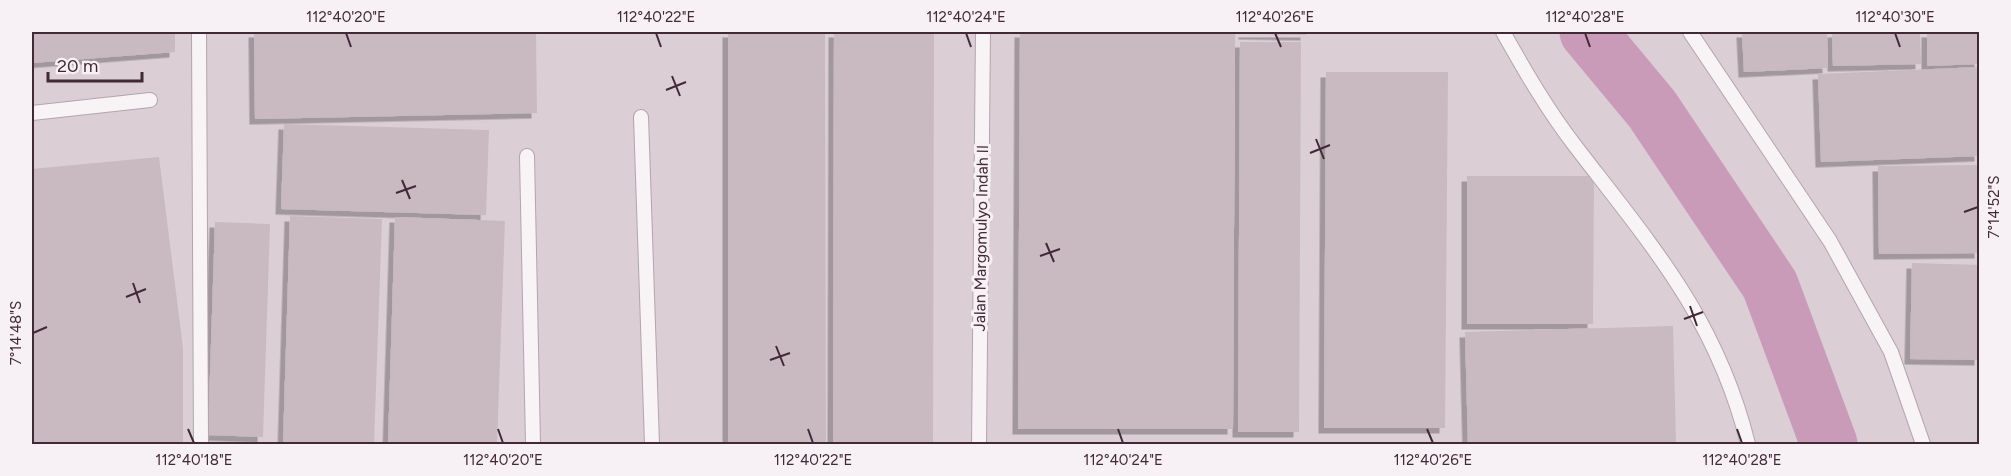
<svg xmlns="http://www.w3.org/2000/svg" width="2011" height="476" viewBox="0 0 2011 476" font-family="Figtree,sans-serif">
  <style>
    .built { fill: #dbced5 }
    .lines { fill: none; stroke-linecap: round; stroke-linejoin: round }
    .river { stroke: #ca9bb9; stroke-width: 57 }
    .building { fill: #c9bac2; filter: url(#shadow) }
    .lane-casing { stroke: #b3a5ad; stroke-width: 16 }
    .lane { stroke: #f8f3f5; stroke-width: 14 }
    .ticks { fill: none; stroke: #412935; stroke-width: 2 }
    .labels { text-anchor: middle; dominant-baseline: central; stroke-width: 6; stroke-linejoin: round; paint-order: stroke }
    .street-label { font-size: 16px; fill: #412935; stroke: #f7f0f4 }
    .neatline { fill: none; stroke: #412935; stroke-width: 2 }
    .ticks-label { font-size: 15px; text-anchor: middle; fill: #412935 }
  </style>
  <defs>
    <filter id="shadow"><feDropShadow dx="-5.5" dy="5.5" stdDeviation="0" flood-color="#0004"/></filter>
  </defs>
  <rect width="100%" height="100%" fill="#e9e0e5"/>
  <!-- built -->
  <path class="built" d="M32 32H1979V444H32Z"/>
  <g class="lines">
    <!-- river -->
    <path class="river" d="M1588 32 1652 109 1770 285 1829 444"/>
  </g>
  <!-- building -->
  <path class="building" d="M32 32H175V52L32 63Z
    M254 32H536L537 113 255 119Z
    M728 32H825L826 444H728Z
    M834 32H934L933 444H833Z
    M1020 32H1235L1233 429H1018Z
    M1244 32H1306V35L1244 34Z
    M1742 32H1827L1828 68 1744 72Z
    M1832 32H1920L1921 64 1833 66Z
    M1927 32H1980V64L1927 66Z
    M1240 42H1301L1299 432H1238Z
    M1980 67V156L1821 162 1818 74Z
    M1326 72H1448L1445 428H1324Z
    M284 124 489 130 486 215 281 209Z
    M159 157 183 348V444H32V169Z
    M1980 165V253L1879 254 1878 166Z
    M1467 176H1594L1593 324H1467Z
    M290 216 382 219 374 444H283Z
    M395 217 505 221 497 444H388Z
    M215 222 270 224 263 437 208 435Z
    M1912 263 1980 265V360L1910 359Z
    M1673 326 1676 444H1468L1465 332Z"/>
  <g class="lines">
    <defs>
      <path id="lane" d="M199 32 201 444
        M1503 32C1525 71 1548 111 1576 147 1652 246 1717 319 1748 444
        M1690 32 1830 241 1891 352 1923 444
        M32 113 150 100
        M641 117 652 444
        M527 156 533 444
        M979 444 983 32"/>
    </defs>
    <!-- lane casing -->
    <use href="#lane" class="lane-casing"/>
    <!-- lane -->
    <use href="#lane" class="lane"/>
  </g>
  <!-- ticks -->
  <path class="ticks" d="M346 33 351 47M656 33 661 47M966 33 971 47M1275 33 1281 47M1585 33 1590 47M1895 33 1900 47M672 76 680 96M666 90 686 82M1316 139 1324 159M1310 153 1330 145M402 180 410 199M396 193 416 186M1964 212 1978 207M1046 243 1054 262M1040 256 1060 249M133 283 140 303M126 297 146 289M1690 306 1697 326M1684 319 1703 312M33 333 47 327M776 346 784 366M770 360 790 353M188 429 194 443M498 429 503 443M808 429 813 443M1118 429 1123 443M1427 429 1433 443M1737 429 1742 443"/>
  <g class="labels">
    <!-- street labels -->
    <g class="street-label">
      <text transform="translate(981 238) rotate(-89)">Jalan Margomulyo Indah II</text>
    </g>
  </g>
  <!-- border -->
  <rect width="2011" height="476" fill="none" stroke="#f7f0f4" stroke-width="66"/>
  <!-- scale -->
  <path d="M48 72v9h94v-9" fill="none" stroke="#412935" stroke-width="3"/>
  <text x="57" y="72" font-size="18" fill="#412935" stroke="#f7f0f4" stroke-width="4.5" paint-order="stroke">20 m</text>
  <rect x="33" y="33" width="1945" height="410" class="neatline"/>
  <g class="ticks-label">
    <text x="346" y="22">112°40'20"E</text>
    <text x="656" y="22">112°40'22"E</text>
    <text x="966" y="22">112°40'24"E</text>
    <text x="1275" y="22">112°40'26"E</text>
    <text x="1585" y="22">112°40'28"E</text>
    <text x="1895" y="22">112°40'30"E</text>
    <text transform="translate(1994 207) rotate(-90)" y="5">7°14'52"S</text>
    <text transform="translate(16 333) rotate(-90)" y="5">7°14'48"S</text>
    <text x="194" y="465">112°40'18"E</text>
    <text x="503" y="465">112°40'20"E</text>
    <text x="813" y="465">112°40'22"E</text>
    <text x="1123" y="465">112°40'24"E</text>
    <text x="1433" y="465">112°40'26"E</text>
    <text x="1742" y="465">112°40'28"E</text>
  </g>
</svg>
